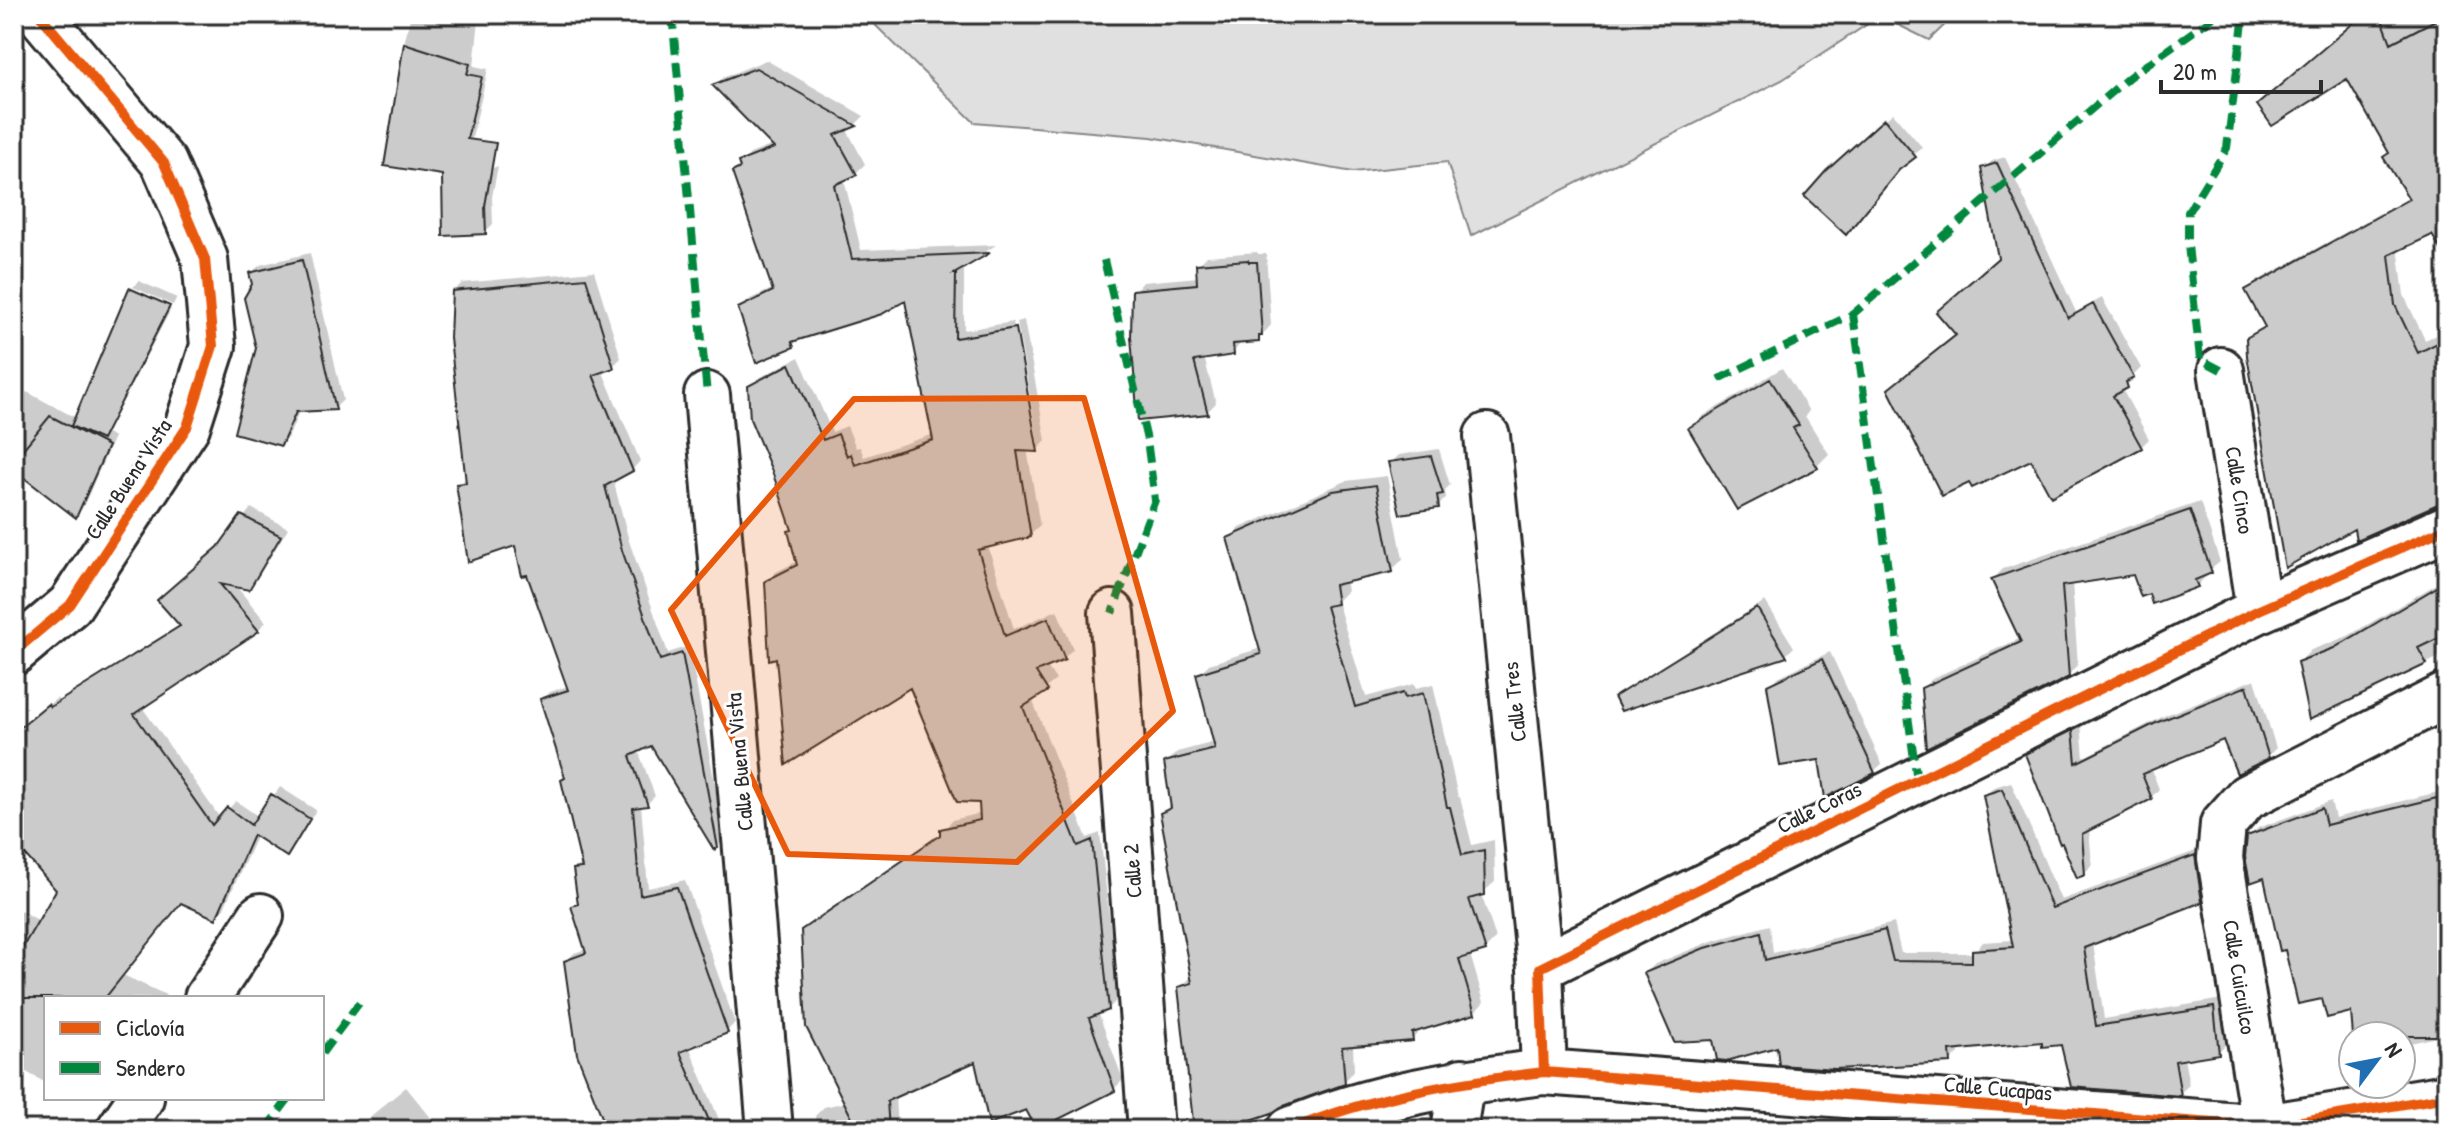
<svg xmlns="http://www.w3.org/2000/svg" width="2461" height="1144" viewBox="0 0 2461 1144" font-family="'Patrick Hand',sans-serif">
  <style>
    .green { fill: #e0e0e0; stroke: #868686; stroke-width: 2 }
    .shadow { fill: #0003 }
    .building { fill: #cbcbcb; stroke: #2b2b2b; stroke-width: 2 }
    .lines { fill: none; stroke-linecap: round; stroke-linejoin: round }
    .street-casing { stroke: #2b2b2b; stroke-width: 50 }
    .street { stroke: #fff; stroke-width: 44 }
    .quiet { stroke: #00873e; stroke-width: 8; stroke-dasharray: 16 8; stroke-linecap: butt }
    .cycleway-casing { stroke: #fff; stroke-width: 15 }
    .cycleway { stroke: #e8590c; stroke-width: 10 }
    .marked { fill: #e8590c; fill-opacity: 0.2; stroke: #e8590c; stroke-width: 6; stroke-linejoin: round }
    .labels { text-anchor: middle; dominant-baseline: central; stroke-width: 6; stroke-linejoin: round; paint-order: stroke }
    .street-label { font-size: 22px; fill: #2b2b2b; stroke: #fff }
  </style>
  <rect width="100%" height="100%" fill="#fff"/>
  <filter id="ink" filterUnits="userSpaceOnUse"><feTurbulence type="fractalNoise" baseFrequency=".0125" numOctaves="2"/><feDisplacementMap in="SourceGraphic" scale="16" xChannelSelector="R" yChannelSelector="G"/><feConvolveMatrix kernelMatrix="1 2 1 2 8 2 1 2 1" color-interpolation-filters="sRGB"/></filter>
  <g filter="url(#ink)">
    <!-- green -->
    <path class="green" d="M864 14H1956L1929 40 1880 16 1782 80 1471 236 1447 162 1353 172 1151 137 974 122Z"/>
    <!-- shadow -->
    <path class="shadow" d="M411 14H472V19L479 20 474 66 488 69 472 138 463 147 400 60Z
      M2364 14H2447V150L2364 15Z
      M766 60 864 116 856 124 846 128 865 164 856 173 844 179 861 250 996 245 964 266V330L1013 322 1034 443H1038L1017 322 1024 320 1046 441 1037 450 1027 449 1040 526 1030 535 988 546 1014 629 1057 610 1073 649 1064 658 1046 665 1056 680 1032 699 1087 838 1100 833 1118 999 1108 1009 1098 1012 1123 1080 1114 1089 1027 1107 977 1059 895 1095 897 1130H817L815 1116 824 1107 846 1102 803 931 812 921 942 833 952 820 982 813 980 801 911 686 778 655 767 581 776 572 798 561 793 529 750 387 759 378 799 357 832 432 847 426 856 448 860 447 864 457 934 434 906 298 800 338 793 345 741 309 750 299 774 288 734 173 750 154 773 145 715 85 724 77Z
      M1893 113 1922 147 1914 155 1902 164 1837 163Z
      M2005 157 2076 312 2102 298 2141 368 2134 375 2135 378 2122 389 2149 439 2141 447 1958 335 2000 258 1983 169 1992 161Z
      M498 166 492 197 493 224 485 232 453 184Z
      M2393 206 2404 295 2425 340 2447 330V455L2355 526 2248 339 2266 325 2248 290 2257 281Z
      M1257 252V254H1266L1271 325 1258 340 1242 341 1233 353 1204 357 1216 403 1207 412 1134 291 1143 282 1198 277V265L1207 256Z
      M310 253 343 400 335 408 300 409 289 436 281 444 251 273 260 265Z
      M594 271 621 358 613 366 602 370 640 461 632 470 613 479 629 541 668 653 689 646 725 838 717 847 652 743 638 750 655 796 647 804 641 805 648 888 685 880 735 1023 727 1031 689 1046 720 1122 725 1120 728 1130H610L566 962 574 953 586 949 573 906 580 900 575 870 583 862 567 776 542 700 550 692 568 686 517 544 459 485 468 476 454 291 462 283Z
      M139 281 177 298 173 305 133 287Z
      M132 288V291L171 309 106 433 114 437 83 507 76 515 18 471H14V407L27 392 76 418Z
      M1782 368 1809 411 1805 416 1829 454 1817 466 1738 508 1691 428 1703 416Z
      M1439 449 1450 485 1445 490 1446 498 1438 506 1391 463 1399 455Z
      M1387 476 1403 559 1392 570 1345 580 1347 591 1337 601 1366 697 1414 684 1416 688 1433 684 1458 797H1460L1472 845 1494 840 1495 882 1481 894 1496 938 1485 949 1470 954 1484 1002 1474 1013 1424 1027 1412 1039 1353 1044 1354 1071 1344 1082 1216 1130H1196L1180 988 1191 977 1162 814 1172 803 1166 763 1177 752 1215 742 1198 675 1209 664 1261 648 1229 539 1240 528 1346 481Z
      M2200 502 2220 562 2206 573 2207 576 2197 585 2150 592 2134 572 2072 582 2078 665 2068 675 1923 688 1933 678 2021 638 1993 579 2003 569Z
      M251 508 288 528 257 579 249 588 235 585 266 622 258 630 142 707 220 818 236 801 259 817 280 787 316 810 295 846 287 854 257 835 224 908 216 917 14 839V733L57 698 59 701 181 624 222 545Z
      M2440 582 2442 586 2447 583V653L2411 671 2299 662 2311 650 2348 636Z
      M1765 601 1794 647 1786 655 1622 709 1616 697 1625 689Z
      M1830 652 1882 764 1873 772 1820 758 1769 685 1778 677Z
      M2255 679 2276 748 2268 756 2224 737 2151 768 2159 789 2149 800 2089 828 2092 865 2084 874 2028 755 2036 747 2081 724 2084 757 2168 714Z
      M2447 750V1035L2401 1045V1036H2355L2353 1010 2323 996 2249 837 2258 828 2331 801 2335 818 2442 791 2439 780 2445 774 2441 757Z
      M2011 782 2061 900 2204 848 2210 891 2201 900 2093 943 2104 1019 2222 999 2227 1043 2218 1052 2184 1058 2189 1085 2180 1093 2063 1043 2044 1040 1958 1049 1959 1053 1950 1062 1715 1038 1646 973 1655 964 1712 941 1770 925 1773 953 1894 923 1901 953H1974L1983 942 2013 940 1985 796 1994 787Z
      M14 907 128 969 123 975 166 995 164 998H46V1083L19 1068 14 1077Z
      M406 1087 441 1130 446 1126 450 1130H375L366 1120Z"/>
    <!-- building -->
    <path class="building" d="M2364 14H2380L2391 43 2447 14V259L2432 235 2389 255 2395 305 2418 353 2447 338V500L2356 540 2354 529 2285 568 2247 356 2246 338 2265 327 2245 290 2409 199 2383 157 2389 153 2347 79 2272 126 2257 105Z
      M404 43 470 64 467 74 482 77 467 139 496 143 485 206 486 234 443 236 442 175 384 166Z
      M756 68 857 126 835 135 857 175 834 185 852 259 990 253 954 274H956L955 338 1016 328 1038 452 1017 451 1031 537 978 550 1005 636 1048 618 1065 660 1036 672 1048 691 1023 707 1078 846 1092 840 1109 1010 1089 1018 1115 1091 1037 1130 1026 1110 989 1124 975 1062 887 1101 889 1130H858L806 1027 801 930 940 835V829L980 820 979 803 957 802 910 688 786 765 776 658 769 660 765 581 797 565 788 531 792 530 772 471 750 419 748 386 790 364 823 440 838 434 847 456 851 454 855 465 933 440 905 301 882 314 792 342 794 347 756 363 738 308 773 291 732 172 740 168 738 162 774 148 712 85Z
      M1884 119 1916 157 1899 170 1846 235 1804 196 1826 171Z
      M1997 163 2068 318 2093 304 2134 378 2126 382 2128 388 2113 396 2142 448 2051 497 2031 460 1972 488 1969 483 1942 496 1888 389 1956 335 1936 312 1998 258 1981 168Z
      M302 260 336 410 296 412 281 446 234 433 256 348 244 298 252 284 249 273Z
      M1248 260 1249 262H1257L1262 336H1259V342L1233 344 1234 355 1194 361 1208 414 1138 421 1131 337 1132 290 1197 284 1196 264Z
      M586 278 614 368 593 375 633 471 605 486 622 550 660 660 682 653 718 848 714 850 651 746 630 756 648 806 633 808 640 895 677 887 728 1033 680 1052 713 1130H607L577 1054 564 961 586 953 571 906 578 904 573 869 582 868 561 780 565 778 540 699 568 690 527 575 522 576 515 546 468 562 456 484 466 483 450 338 452 291Z
      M129 288 170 306 102 440 71 426Z
      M1770 379 1799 425 1793 428 1818 468 1737 510 1688 428Z
      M50 416 108 446 76 518 14 470V460Z
      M1431 456 1443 494 1437 495 1439 508 1400 514 1388 462Z
      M1376 485 1393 572 1334 585 1337 604 1326 606 1355 707 1403 693 1405 698 1423 693 1447 807H1450L1462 855 1484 850 1485 895 1469 899 1486 951 1459 959 1475 1014 1412 1033 1413 1041 1342 1047 1345 1084 1281 1107 1272 1113 1221 1130H1194L1178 987 1192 983 1160 813 1171 808 1164 762 1215 749 1196 674 1261 654 1227 538 1333 491Z
      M2190 510 2212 573 2195 580 2198 587 2152 604 2149 594 2141 597 2133 575 2062 586 2069 677 1926 748 1921 688 2021 642 1991 579Z
      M241 515 281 536 249 590 220 584 259 631 134 714 212 825 227 807 251 825 271 794 310 819 287 857 253 835 216 919 181 903 105 998H14V962L56 890 14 842V732L48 704 50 707 180 626 157 600 218 547Z
      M2447 581V634L2418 648 2427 664 2309 720 2297 662 2334 648Z
      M1757 608 1787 657 1621 711 1614 697Z
      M1822 659 1875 773 1825 798 1819 760 1780 766 1767 685Z
      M2247 686 2269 758 2237 774 2223 740 2142 774 2152 799 2082 834 2085 875 2077 878 2062 843 2060 844 2025 754 2073 730 2076 763 2158 722Z
      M2002 789 2052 908 2195 855 2202 902 2084 948 2096 1026 2214 1007 2219 1054 2175 1061 2181 1096 2071 1087 2061 1045 2042 1047V1042L1950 1051 1951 1063 1835 1069 1779 1065 1777 1047 1726 1061 1717 1060 1713 1040 1674 1042 1644 973 1702 949 1761 932 1765 960 1885 930 1893 961 1972 962V950L2013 947 1983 795Z
      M2437 798 2447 830V1036H2353L2351 1012 2327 1018 2322 999 2298 1004 2285 950 2280 951 2264 878 2250 883 2245 857 2247 836 2322 808 2326 825Z"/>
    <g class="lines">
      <defs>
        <path id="street" d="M2221 370 2259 610
          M707 395 770 1130
          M1487 436 1540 968
          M1112 613 1151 1130
          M14 652 70 605 187 427 213 346 205 259 164 163 39 14
          M207 998 261 916
          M1544 1072 2265 1127 2447 1097
          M119 1130 141 1098
          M1290 1130C1370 1096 1459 1082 1544 1072L1540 968 2259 610 2447 528
          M1454 1130 1462 1081
          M2265 1130 2220 858 2223 824 2247 797 2447 695"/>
      </defs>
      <!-- street casing -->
      <use href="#street" class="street-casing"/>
      <!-- street -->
      <use href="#street" class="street"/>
      <!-- quiet -->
      <path class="quiet" d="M672 14 707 395
        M1104 260 1147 440 1155 500 1112 613
        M1853 314 1917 781
        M2221 370 2200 359 2188 245V212L2227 148 2244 14
        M1719 379 1853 314 2129 77 2218 14
        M322 1053 359 1003
        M265 1130 289 1098"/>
      <defs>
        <path id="cycleway" d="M14 652 70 605 187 427 213 346 205 259 164 163 39 14
          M1544 1072 2265 1127 2447 1097
          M1290 1130C1370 1096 1459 1082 1544 1072L1540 968 2259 610 2447 528"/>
      </defs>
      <!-- cycleway casing -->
      <use href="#cycleway" class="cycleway-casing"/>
      <!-- cycleway -->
      <use href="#cycleway" class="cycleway"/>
    </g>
  </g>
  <!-- marked area -->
  <path class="marked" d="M1084 398 1173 711 1017 862 788 854 671 610 854 399Z"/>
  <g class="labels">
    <!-- street labels -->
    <g class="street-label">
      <text transform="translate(128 479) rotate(-57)">Calle Buena Vista</text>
      <text transform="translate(2240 490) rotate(81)">Calle Cinco</text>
      <text transform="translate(1514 702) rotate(-96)">Calle Tres</text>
      <text transform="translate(739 762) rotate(-95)">Calle Buena Vista</text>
      <text transform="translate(1819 807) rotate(-26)">Calle Coras</text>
      <text transform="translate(1132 871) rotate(-94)">Calle 2</text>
      <text transform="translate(2240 977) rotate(81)">Calle Cuicuilco</text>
      <text transform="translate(1998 1088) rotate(5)">Calle Cucapas</text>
    </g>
  </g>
  <!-- margin -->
  <rect width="2461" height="1144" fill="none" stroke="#fff" stroke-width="48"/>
  <rect x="24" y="24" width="2413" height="1096" fill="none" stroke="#2b2b2b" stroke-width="3" filter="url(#ink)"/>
  <!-- legend -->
  <rect x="44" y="996" width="280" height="104" fill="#ffffff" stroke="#aaaaaa" stroke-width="2"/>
  <rect x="60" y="1022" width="40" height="12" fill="#e8590c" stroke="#aaaaaa" stroke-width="2"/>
  <text x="116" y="1036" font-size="24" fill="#2b2b2b">Ciclovía</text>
  <rect x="60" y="1062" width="40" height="12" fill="#00873e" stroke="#aaaaaa" stroke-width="2"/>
  <text x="116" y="1076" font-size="24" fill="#2b2b2b">Sendero</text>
  <!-- north arrow -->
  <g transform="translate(2377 1060) rotate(58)"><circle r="38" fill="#ffffff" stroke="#aaaaaa" stroke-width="2"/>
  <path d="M0-6L14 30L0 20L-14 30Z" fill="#1f6fb2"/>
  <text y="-12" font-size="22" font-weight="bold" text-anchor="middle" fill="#2b2b2b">N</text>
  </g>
  <!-- scale -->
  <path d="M2161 80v12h160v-12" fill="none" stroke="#2b2b2b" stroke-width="4"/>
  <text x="2173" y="80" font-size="24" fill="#2b2b2b" stroke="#ffffff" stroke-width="6" paint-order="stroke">20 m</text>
</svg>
